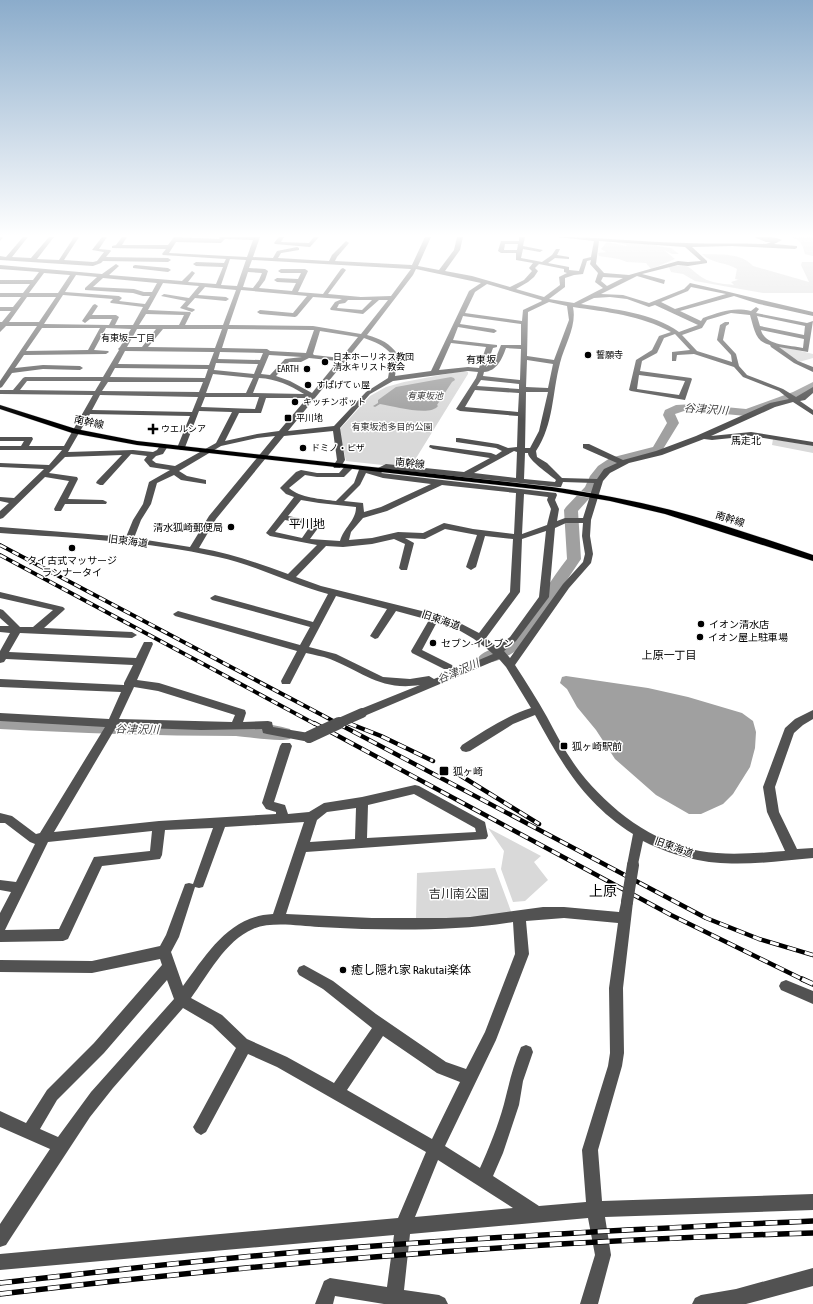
<svg xmlns="http://www.w3.org/2000/svg" width="813" height="1304" viewBox="0 0 813 1304" font-family="'Asap Condensed','Noto Sans JP',sans-serif">
  <style>
    .green { fill: #d9d9d9 }
    .water { fill: #a0a0a0 }
    .lines { fill: none; stroke-linecap: round; stroke-linejoin: round }
    .river { fill: #a0a0a0; fill-rule: evenodd }
    .major-casing { stroke: #dbdbdb; stroke-width: 1 }
    .minor { fill: #525252; fill-rule: evenodd }
    .major { fill: #000; fill-rule: evenodd }
    .rail-far2-casing { stroke: #000; stroke-width: 4 }
    .rail-far1-casing { stroke: #000; stroke-width: 4.5 }
    .rail-casing { stroke: #000; stroke-width: 5.5 }
    .rail-far2 { stroke: #fff; stroke-width: 2.5; stroke-dasharray: 7; stroke-linecap: butt }
    .rail-far1 { stroke: #fff; stroke-width: 3; stroke-dasharray: 9; stroke-linecap: butt }
    .rail { stroke: #fff; stroke-width: 4; stroke-dasharray: 12; stroke-linecap: butt }
    .minor-bridge-far1 { stroke: #525252; stroke-width: 10 }
    .minor-bridge { stroke: #525252; stroke-width: 12 }
    .poi-dot { fill: #000; stroke: #fff; stroke-width: 1.5 }
    .labels { text-anchor: middle; dominant-baseline: central; stroke-width: 3; stroke-linejoin: round; paint-order: stroke }
    .far-neighbourhood-label { font-size: 9px; fill: #000; stroke: #fff }
    .far-poi-label { font-size: 9px; fill: #000; stroke: #fff; text-anchor: start }
    .far-water-label { font-size: 9px; font-style: italic; fill: #414141; stroke: #fff }
    .far-park-label { font-size: 9px; fill: #303030; stroke: #fff }
    .far-quarter-label { font-size: 10px; fill: #000; stroke: #fff }
    .street-label { font-size: 10px; fill: #000; stroke: #fff }
    .poi-label { font-size: 10px; fill: #000; stroke: #fff; text-anchor: start }
    .water-label { font-size: 11px; font-style: italic; fill: #414141; stroke: #fff }
    .neighbourhood-label { font-size: 11px; fill: #000; stroke: #fff }
    .quarter-label { font-size: 12px; fill: #000; stroke: #fff }
    .near-park-label { font-size: 12px; fill: #303030; stroke: #fff }
    .near-poi-label { font-size: 12px; fill: #000; stroke: #fff; text-anchor: start }
    .near-quarter-label { font-size: 14px; fill: #000; stroke: #fff }
  </style>
  <rect width="100%" height="100%" fill="#fff"/>
  <!-- green -->
  <path class="green" d="M790 237H813V256L805 254C802 243 801 240 790 237Z
    M607 242 626 246 627 245 614 242 657 244V246L671 248 679 254H672L664 250 675 259 651 269 646 263 627 262 619 259 599 256 598 253 606 252 601 249Z
    M702 254C720 255 740 252 753 266L809 282 801 265 802 262H813V293H763L695 281 683 274 671 272 669 267C692 263 686 267 703 278 711 283 725 284 734 285L731 282 744 278 739 280 735 279 737 269C726 262 712 264 702 254Z
    M776 345 813 354V358L799 362 775 346Z
    M462 371 468 372V374L410 468 346 461 339 430 370 396 386 387 404 382Z
    M773 439 813 446V453L772 445Z
    M488 828 541 856 534 862 548 880 525 901 513 902 501 869 504 851Z
    M495 868 512 914 452 919H416L417 873Z"/>
  <!-- water -->
  <path class="water" d="M451 377 454 378 455 380 452 382 437 405 438 406C430 417 394 406 380 404L375 407 373 406 378 403V400L396 387Z
    M566 676 648 688 688 697 742 713 753 721 756 732 755 748 750 767 733 794 723 804 701 814H689L656 795 615 759 596 730 577 707 567 689 560 683 562 677Z"/>
  <g class="lines">
    <!-- river -->
    <path class="river" d="M813 382V390L806 395 746 416 694 411H684L675 414 679 423 660 454 618 464 606 472 602 477 596 491 578 511 581 559 522 647C511 654 494 666 480 662L478 658C484 649 501 648 510 640 515 635 520 626 525 620 539 600 552 578 567 559L564 510 566 507 585 487 590 476 598 466 610 458 653 447 667 423 663 415 665 410 676 405 694 404 746 409 793 392Z
      M0 717C61 720 122 722 184 724 218 724 257 719 290 729L293 734 290 739C279 742 249 737 236 736 157 736 79 733 0 729Z"/>
    <defs>
      <path id="major" d="M0 405 76 429 137 441 552 487C592 493 632 500 671 510 719 523 766 539 813 555V561L665 514 610 501 552 491 137 445 72 433 0 409Z"/>
    </defs>
    <!-- major casing -->
    <use href="#major" class="major-casing"/>
    <!-- minor -->
    <path class="minor" d="M0 237H3L0 241Z
      M23 237H28L12 257 31 258 49 237H54L37 259 59 260 74 237H79L64 260 93 262 97 261 104 252 92 250 102 237H107L99 249 110 250 111 251 106 257 168 258 171 260 168 262 103 261 101 263 93 266 0 260V256L6 257Z
      M122 237H127L122 245H168L174 237 219 239 220 237H260L253 257 273 258 277 251 297 247 299 248V250L281 253 278 258 329 261 332 255 346 241 349 243 337 257 335 261 412 265 425 237H431L418 266 439 270 454 250 457 237H463L460 250 445 271 472 276 510 287 524 280 532 271 529 268 533 263 516 260V253H501L498 251 501 241H519V237H525L523 246 543 250 540 252 523 249 521 258 542 262 552 255 556 249H560L557 255 569 257V259L555 258 548 263 569 267V270L579 271 583 259 591 257 594 241 557 237C600 237 643 242 686 243 713 244 739 243 766 244L771 242H766L754 237C762 237 775 236 782 240L774 244 797 246V248L795 249 732 246 692 247 707 261V263L688 266 678 265 642 274 665 280 664 284 637 276 601 294 623 295 649 303 684 289 690 283C731 292 772 303 813 312V316L759 304 734 296 680 311 701 321 703 318C721 312 732 307 751 311L756 307 759 309 756 313 807 323 813 321 808 352 779 347 798 361 813 367V372L794 363 771 347 770 345C755 342 754 328 750 315L731 313 707 320 702 328 682 335 697 351 732 362 731 355 717 340 720 325 725 322H729V324L726 326 723 340 736 354 739 366 747 375 783 389 796 397 813 387V393L805 400 800 401 813 410V415L793 402 775 407 711 436 751 432 813 442V446L751 436 712 440 704 439 662 455 629 463 610 473 603 481 591 520 590 536 593 554 591 563 569 588 515 665C526 682 537 699 547 717 557 736 567 755 580 772 609 809 653 843 700 851 728 856 756 853 785 851L767 812 763 787 785 728 795 719 813 710V719L803 725 794 733 775 787 779 812 797 849 813 848V858C748 864 705 872 643 841L637 869 633 870 629 869 627 865 633 834C584 803 562 764 535 715L513 724 470 751 466 752 462 751 460 748 462 745C484 731 506 716 531 708L506 667 499 659 362 717 358 716 357 713 358 710 420 685C380 691 363 672 330 659 322 656 314 655 306 653L290 684H282L281 681 297 651 175 616 173 614 178 611 300 645 310 627 212 600 210 598 215 595 313 622 328 594C291 584 256 565 218 557 147 541 73 538 0 533V527L126 537 133 520 143 504 149 482 170 470 150 467 144 460 147 456 131 454 103 485H100L96 483 97 481 122 455 65 457 49 473 77 477 78 479 68 499 103 500 107 502 106 504H65L61 511H55L54 509 69 481 45 477 3 518 0 519V511L9 503 0 501V497L14 498 44 469 0 467V463L49 465 62 450H0V446H21L24 441H0V437H32L33 439 29 446H64L93 395 0 394V390H13L23 378 25 377H103L119 350 118 349 120 347 131 329 106 328 94 350 108 351 109 352 106 354 24 355 15 368 43 365 80 366 83 368 80 370 43 369 12 373 2 387 0 388V381L37 326H6L0 332V322H2L11 311H0V307H13L21 297H0V293H23L30 284H0V280H33L39 272 0 269V265L102 274 116 264 119 266 109 275 182 281 192 271 195 273 188 282 216 284 223 267 196 266 193 264 196 262 224 263 226 259 163 255 162 254 166 249 112 248V246L116 245ZM225 239 253 240 247 257 169 253 176 242 221 243ZM599 241 685 247 701 261 688 262 678 261 629 275 604 273 596 264ZM505 244H518L517 250H504ZM230 259 246 260 237 286 221 285ZM252 260 411 269 391 296 361 297 328 294 346 270 343 268 341 269 323 294 298 292 308 271 305 269H281L278 271 281 273H301L298 279 277 278 274 280 277 282 296 283 292 291 259 288 265 280 268 271 265 269 249 268ZM591 260 590 264 598 273 595 282 603 288 574 303 549 299 565 287V278L574 275 583 274 587 261ZM539 264 564 269V272L567 273 559 277 560 285 544 297 516 289 528 282 534 277 538 271 535 268ZM416 269 481 283 469 291 431 371 395 376 398 355C390 343 381 339 367 335L413 275ZM248 272 262 273 259 280 253 288 243 287ZM44 273 70 275 58 293H29ZM76 275 97 277 85 288V290L133 293 143 296H150L145 304 119 301 122 298 119 296 65 292ZM603 277 623 278 607 286 601 281ZM103 278 157 283 152 292H144L134 289 93 287ZM163 283 199 286 189 298 164 294 161 296 186 301 180 308 192 312 195 310 194 309 187 307 195 298 226 301 229 299 226 297 198 295 205 287 236 290 223 325H185L191 313 190 312 148 310ZM487 284 541 300 542 301 523 310 522 321 465 313 475 292ZM691 287 726 294 675 309 661 302 688 291ZM241 290 307 296 293 313 260 310 257 312 260 314 295 317 297 316 313 297 342 299 335 302 330 309 331 310 363 314 379 300H388L361 334 313 326 229 325ZM63 295 113 299 110 302 111 303 143 307 133 325H115L119 317 116 315H92L98 306 95 304 93 305 82 321 85 323 90 319H112L109 325 44 324ZM27 297H56L39 322H9ZM610 297 627 299 649 307 655 305 698 325 679 332C653 313 613 309 581 304L594 298ZM348 300H372L362 310 337 308 339 304 345 303ZM549 302 567 306 569 320 554 360 527 356 528 312ZM573 307C607 312 640 315 671 332L659 336 652 350 636 360 629 390 631 391 685 400 692 379 691 378 640 371 642 361 657 353 664 338 675 334 690 350 672 352V361H676L677 355 694 354 734 367 743 377 779 391 789 399 770 403 696 436 656 451 623 460 589 444H583V448L617 463 604 469 597 479 562 478 547 463 537 457 536 451C554 424 552 393 560 363 565 344 577 326 573 307ZM146 314 184 315 179 325H139ZM463 316 521 324V345H501L495 360 486 367 493 348 497 347V345L453 340 458 327 494 333 497 331 494 329 460 324ZM757 316 805 326 804 335 760 326ZM42 328H100L88 350 26 351ZM137 329H156L142 347H127ZM163 329H222L215 348 148 347ZM228 329 313 330H314L306 353 270 351 267 349 222 348ZM761 330 804 339 803 348C789 345 765 346 761 330ZM320 331 358 337 341 358 314 355 313 354ZM364 338C375 342 384 345 392 355L388 378 366 392 334 426 288 431ZM451 343 486 347 479 368 468 367 439 370ZM506 348 521 349 520 380 483 376 484 372C497 371 502 359 506 348ZM125 351 214 352 209 365 118 364ZM220 352 263 353 260 360 218 359ZM269 355 302 357 285 359 270 375 261 374ZM309 358 338 361 312 393 290 381 276 376 289 362H301ZM527 360 553 364 548 388 526 387ZM216 363 258 364 254 374 214 370ZM115 368 208 369 205 378 110 377ZM468 371 478 372 476 378 456 409 460 411 518 416 517 447 508 448 498 444 459 438H456V442L496 448 502 451 496 455 491 453 430 445 429 447 433 449 490 458 464 472 386 464 374 470 363 467H360L354 483 336 501C321 499 300 498 289 488L305 475 317 477H344L352 469V465H346L339 473H317L301 470 296 472 280 488 286 494 294 497 266 533 270 536 317 545 288 574C258 563 230 553 199 548L216 519 284 436 333 431 337 460 333 466 334 468H340L345 460 340 428 370 394 393 381ZM213 374 253 378 246 393H206ZM639 375 685 381 679 395 637 389ZM259 378C277 379 289 385 304 394L253 393ZM481 380 519 384V389L477 386ZM27 381H101L95 391 20 390ZM108 382H203L199 392 102 391ZM475 390 519 393 518 412 465 407ZM526 392H548L539 431 530 448H525ZM100 395 198 397 192 412 92 410ZM205 397H259L255 409 201 407ZM266 398H307L279 431 257 434 225 441 239 413H261ZM199 411 232 412 216 443 175 466 156 463 152 460 156 456 163 454 168 446 164 444H161L157 450 153 452 133 450 68 452 90 414 190 416 177 448 181 450H184ZM275 436 209 516 190 547 134 538 141 520 151 504 157 483 174 475 181 480 206 484V480L187 476 179 471 221 446 257 438ZM514 451 517 452 516 478 474 473ZM525 453H528C528 460 549 474 556 480L555 482 524 479ZM387 469 558 487H561L563 482 594 483 583 518H565L557 521 559 509 555 500 557 495 556 493 381 473ZM366 473 383 478 431 484 381 507 364 512 363 503 344 501 360 485ZM442 485 516 493 514 534 473 529 444 523 423 533 398 532 372 538 349 540 351 532 363 518 387 511ZM524 494 548 497 547 500 551 509 547 525 522 534ZM301 500 319 503 356 507C356 521 344 527 340 541L310 539 321 524 320 522 288 516ZM285 520 311 525 302 538 275 532ZM566 523H583L582 536 585 554 583 562 563 584 510 658 504 651 516 641 549 597 555 528ZM445 529 477 535 466 567 471 570 476 567 485 536 513 539 510 592 479 633 456 621 438 615 321 586 296 577 326 546 343 547 372 544 394 539 405 544 399 568 401 570H407L414 543 405 538 425 539ZM546 531 539 597 510 637 497 647 486 638 520 592 522 539ZM336 596 387 609 370 636 375 639 378 638 396 611 429 620 411 651 412 653 444 669H452L453 667 452 665 422 650 437 622C459 628 476 639 493 654L434 679 429 676 410 679 383 677 336 654 309 647Z
      M279 237H284L281 242 309 243 314 237H319L310 247 275 244 274 243Z
      M135 265 168 268 171 270 168 272 133 268V266Z
      M0 592 63 607 65 609 63 611 44 628 132 632 137 635 132 638 20 633 9 652 136 658 144 642H152L153 644 137 680 159 683 245 710 246 713 243 722 268 721 272 722 273 727 309 733 313 734 314 737 313 740 304 741 267 734 263 733 262 729 201 730 116 727 54 832 159 821 276 814V812L266 809 262 803 280 746 282 743H290L292 746 274 802 285 805 288 814 309 812 324 803 362 797 415 785 419 786 485 822 488 836 486 839 306 852 286 914 372 918H446L470 917 543 907H564L619 912 622 898 627 896 632 898 633 902 623 988 624 1053 622 1066 598 1150 602 1201 813 1194V1210L605 1217 611 1255 598 1304H580L595 1255 588 1218 410 1234 404 1290 439 1295 445 1298 448 1304H384L335 1296 333 1304H315L324 1281 330 1278 387 1287 394 1235 0 1270V1254L398 1218 426 1152 277 1067 248 1054 206 1132 201 1135 196 1132 193 1127 196 1122 236 1048 212 1025 183 1008 113 1088 90 1117 6 1245 0 1247V1224L50 1149 0 1127V1111L26 1123 47 1090 94 1043 162 965 160 959 92 973 0 972V960L92 961 160 946 166 935 185 884 189 883 193 884 213 828 165 830 162 855 160 859 102 866 68 939 63 941 0 942V913L11 892 0 890V880L16 882 35 844 30 842 5 823H0V813L12 816 36 834 40 833 105 727 0 721V713L109 719 121 692 0 687V679L124 685V683L133 665 6 659 4 662 0 663V651L10 633 0 632V626H9L0 618V609L3 610 20 627H33L53 610 0 598ZM134 687 158 691 235 715 232 722 119 719ZM414 794 475 828 476 832 367 838 368 805ZM356 808 355 839 310 842 317 820 327 812ZM304 822 273 914C229 916 207 954 183 986L171 952 179 937 195 887 199 888 203 887 225 827ZM152 831 150 851 94 857 59 929 5 930 48 842ZM564 918 618 923 609 988 610 1053 608 1066 582 1150 586 1202 539 1206 493 1176 503 1153 519 1105 523 1081 533 1052 531 1047 526 1045 521 1047C513 1066 509 1084 504 1104 498 1126 489 1148 480 1168L445 1146 496 1040 529 954 526 921ZM513 922 515 954 485 1032 466 1069 446 1062 376 1014 333 981 304 965 299 967 297 971 299 975 323 989 372 1028 334 1083 287 1057 247 1039 222 1015 191 998C208 975 225 941 253 929 271 921 300 926 319 927 333 928 347 928 362 929 413 930 462 930 513 922ZM167 980 174 999 91 1092 58 1137 40 1129 57 1100 104 1053ZM383 1036 437 1073 460 1082 432 1139 347 1090ZM438 1160 513 1208 415 1217Z
      M786 980 813 991V1004L781 990 779 986 781 982Z
      M813 1268V1286L746 1304H692L695 1298 701 1295 736 1289Z"/>
    <!-- major -->
    <use href="#major" class="major"/>
    <defs>
      <path id="rail-far2" d="M0 545 339 724
        M0 555 315 724
        M340 720 351 724"/>
      <path id="rail-far1" d="M314 723 671 915 804 980
        M337 723 706 918 759 939 813 955
        M348 723 381 736 433 761
        M458 774 539 824"/>
      <path id="rail" d="M802 979 813 984
        M0 1283C88 1273 176 1263 265 1255 447 1239 630 1229 813 1221
        M0 1294C270 1262 541 1241 813 1233"/>
    </defs>
    <!-- rail-far2 casing -->
    <use href="#rail-far2" class="rail-far2-casing"/>
    <!-- rail-far1 casing -->
    <use href="#rail-far1" class="rail-far1-casing"/>
    <!-- rail casing -->
    <use href="#rail" class="rail-casing"/>
    <!-- rail-far2 -->
    <use href="#rail-far2" class="rail-far2"/>
    <!-- rail-far1 -->
    <use href="#rail-far1" class="rail-far1"/>
    <!-- rail -->
    <use href="#rail" class="rail"/>
    <!-- minor-bridge-far1 -->
    <path class="minor-bridge-far1" d="M337 724 362 713"/>
    <!-- minor-bridge -->
    <path class="minor-bridge" d="M309 737 339 723
      M627 902 633 865"/>
  </g>
  <!-- sky -->
  <linearGradient id="sky" x2="0" y2="1"><stop stop-color="#8baccb"/><stop offset="0.56" stop-color="#fff"/><stop offset="1" stop-color="#fff" stop-opacity="0"/></linearGradient>
  <rect width="813" height="420" fill="url(#sky)"/>
  <!-- markers -->
  <g class="poi-dot">
    <circle cx="588" cy="355" r="4"/>
    <circle cx="325" cy="362" r="4"/>
    <circle cx="307" cy="369" r="4"/>
    <circle cx="308" cy="385" r="4"/>
    <circle cx="295" cy="402" r="4"/>
    <rect x="284" y="414" width="8" height="8" rx="2"/>
    <path d="M151 423h4v4h4v4h-4v4h-4v-4h-4v-4h4z"/>
    <circle cx="303" cy="448" r="4"/>
    <circle cx="231" cy="527" r="4"/>
    <circle cx="72" cy="548" r="4"/>
    <circle cx="701" cy="624" r="4"/>
    <circle cx="700" cy="637" r="4"/>
    <circle cx="433" cy="643" r="4"/>
    <rect x="560" y="742" width="8" height="8" rx="2"/>
    <rect x="439" y="766" width="10" height="10" rx="2"/>
    <circle cx="343" cy="970" r="4"/>
  </g>
  <g class="labels">
    <!-- far-neighbourhood labels -->
    <g class="far-neighbourhood-label">
      <text x="128" y="338">有東坂一丁目</text>
    </g>
    <!-- far-poi labels -->
    <g class="far-poi-label">
      <text x="596" y="355">誓願寺</text>
      <text x="333" y="357">日本ホーリネス教団<tspan x="333" dy="10">清水キリスト教会</tspan></text>
      <text x="299" y="369" text-anchor="end">EARTH</text>
      <text x="316" y="385">すぱげてぃ屋</text>
      <text x="303" y="402">キッチンポット</text>
      <text x="296" y="418">平川地</text>
      <text x="161" y="429">ウエルシア</text>
      <text x="311" y="448">ドミノ・ピザ</text>
    </g>
    <!-- far-water labels -->
    <g class="far-water-label">
      <text x="425" y="396">有東坂池</text>
    </g>
    <!-- far-park labels -->
    <g class="far-park-label">
      <text x="392" y="427">有東坂池多目的公園</text>
    </g>
    <!-- far-quarter labels -->
    <g class="far-quarter-label">
      <text x="481" y="359">有東坂</text>
      <text x="746" y="440">馬走北</text>
    </g>
    <!-- street labels -->
    <g class="street-label">
      <text transform="translate(89 422) rotate(12)">南幹線</text>
      <text transform="translate(410 463) rotate(6)">南幹線</text>
      <text transform="translate(730 519) rotate(18)">南幹線</text>
      <text transform="translate(128 541) rotate(7)">旧東海道</text>
      <text transform="translate(441 620) rotate(19)">旧東海道</text>
      <text transform="translate(674 847) rotate(20)">旧東海道</text>
    </g>
    <!-- poi labels -->
    <g class="poi-label">
      <text x="223" y="527" text-anchor="end">清水狐崎郵便局</text>
      <text x="72" y="560" text-anchor="middle">タイ古式マッサージ<tspan x="72" dy="12">ランナータイ</tspan></text>
      <text x="709" y="624">イオン清水店</text>
      <text x="708" y="637">イオン屋上駐車場</text>
      <text x="441" y="643">セブン-イレブン</text>
      <text x="572" y="746">狐ヶ崎駅前</text>
      <text x="453" y="771">狐ヶ崎</text>
    </g>
    <!-- water labels -->
    <g class="water-label">
      <text transform="translate(706 409) rotate(4)">谷津沢川</text>
      <text transform="translate(458 671) rotate(-24)">谷津沢川</text>
      <text transform="translate(137 729) rotate(1)">谷津沢川</text>
    </g>
    <!-- neighbourhood labels -->
    <g class="neighbourhood-label">
      <text x="669" y="655">上原一丁目</text>
    </g>
    <!-- quarter labels -->
    <g class="quarter-label">
      <text x="307" y="524">平川地</text>
    </g>
    <!-- near-park labels -->
    <g class="near-park-label">
      <text x="459" y="894">吉川南公園</text>
    </g>
    <!-- near-poi labels -->
    <g class="near-poi-label">
      <text x="351" y="970">癒し隠れ家 Rakutai楽体</text>
    </g>
    <!-- near-quarter labels -->
    <g class="near-quarter-label">
      <text x="603" y="891">上原</text>
    </g>
  </g>
</svg>
